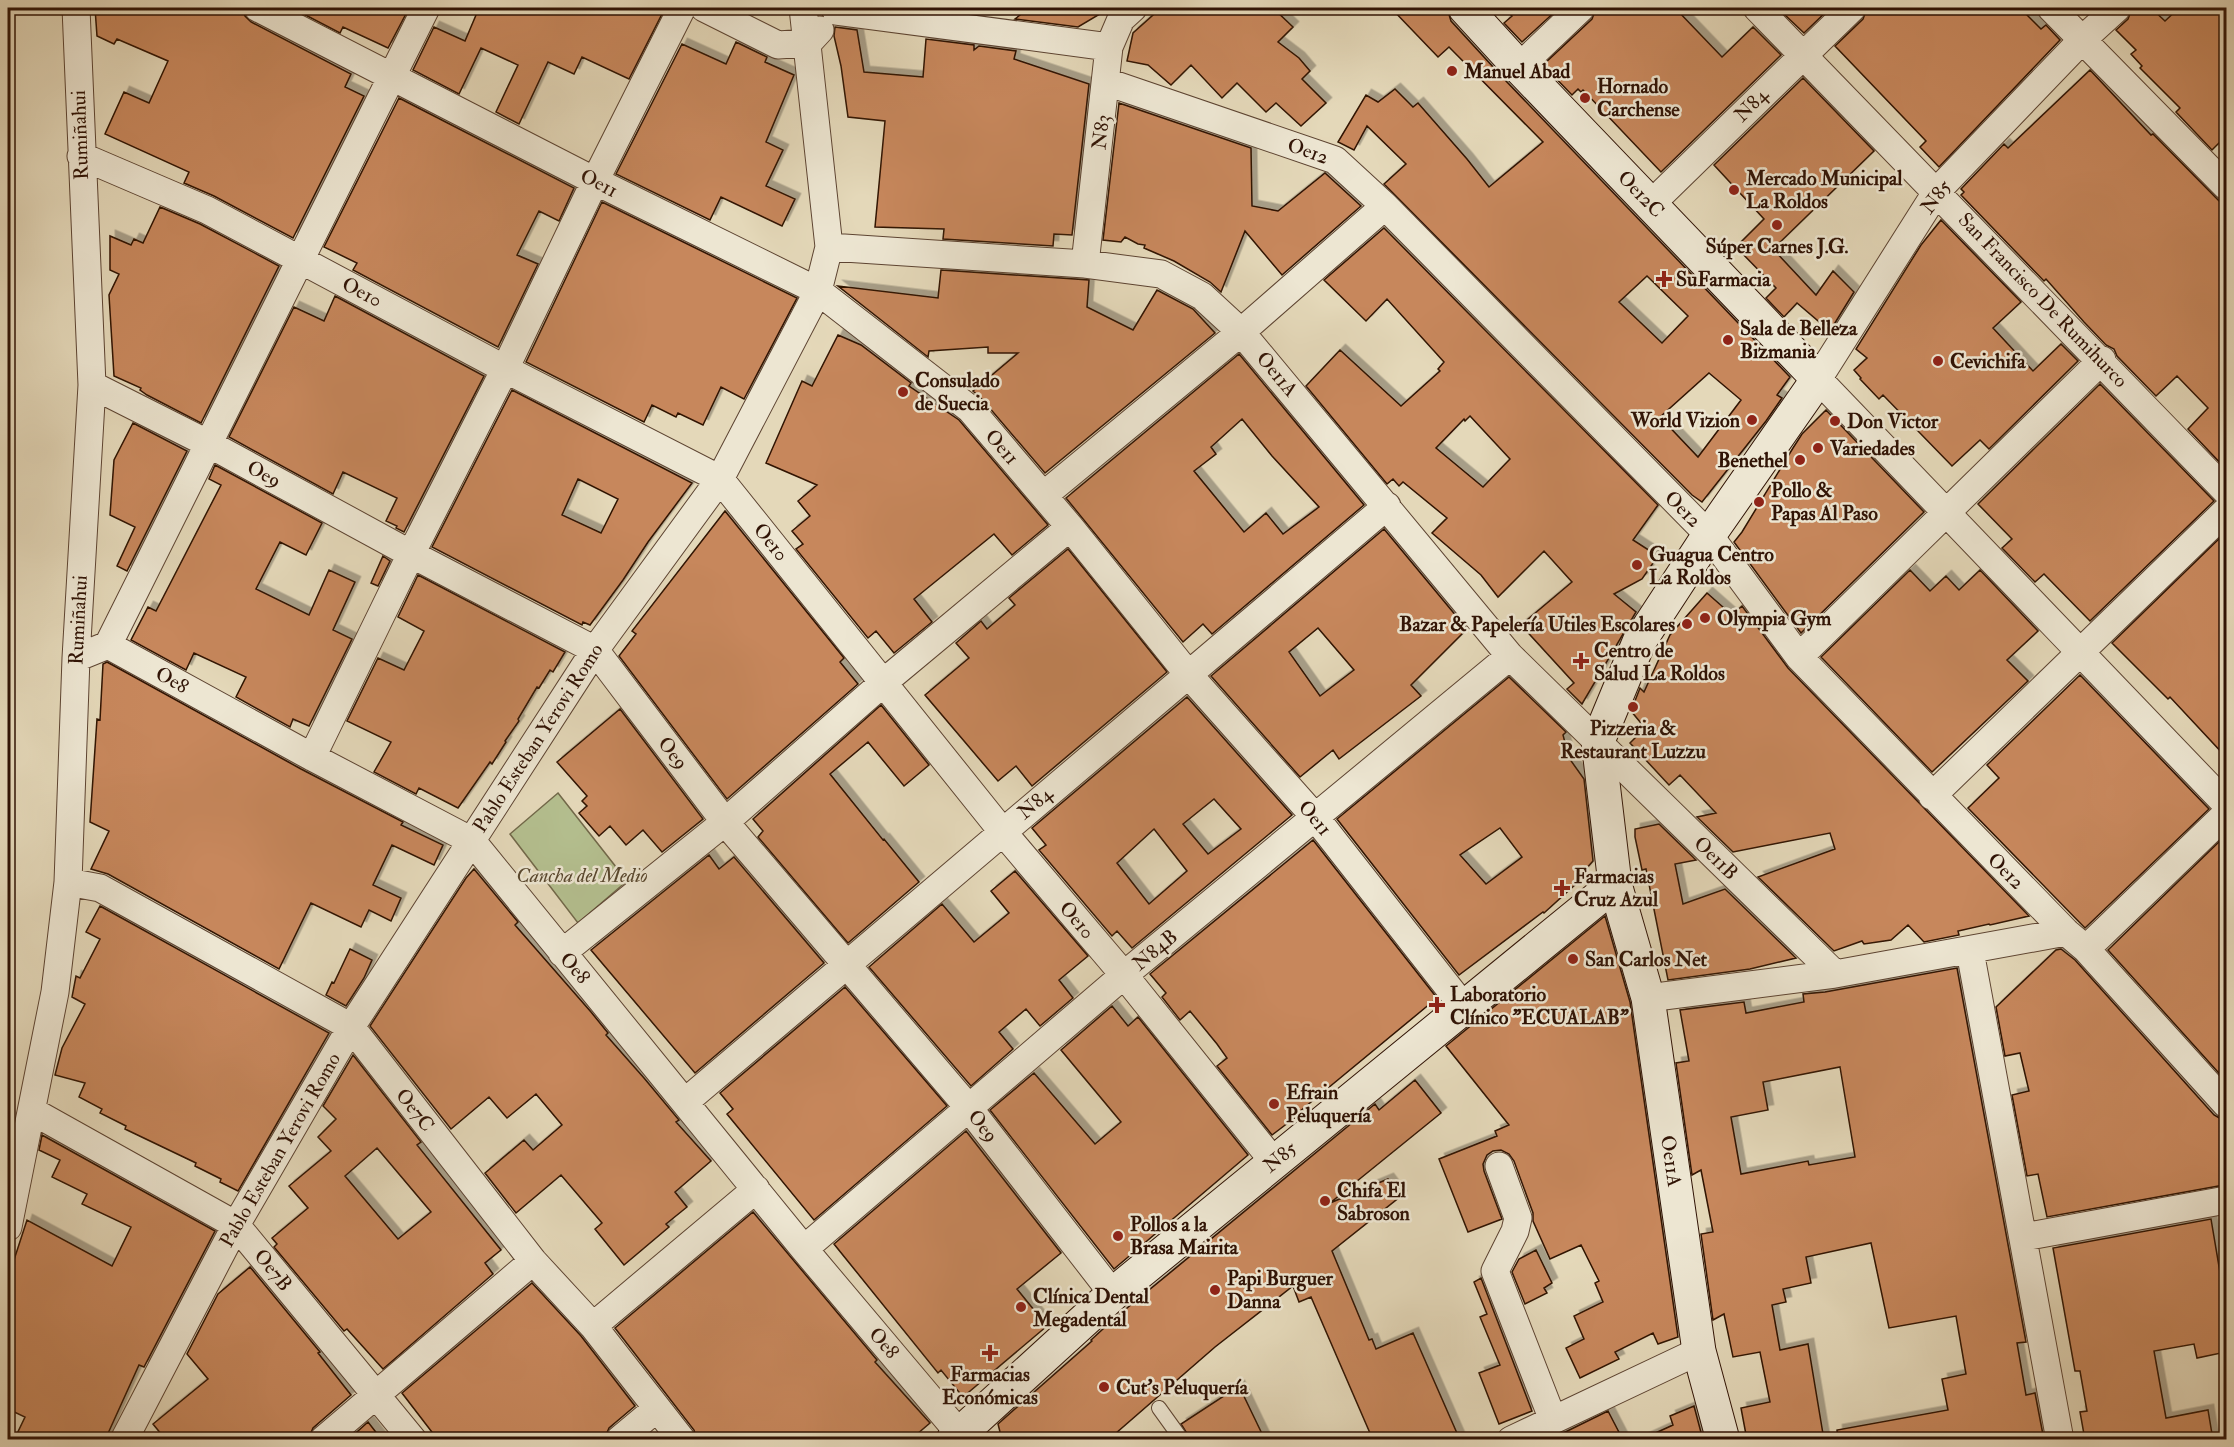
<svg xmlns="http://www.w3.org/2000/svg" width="2234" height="1447" viewBox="0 0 2234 1447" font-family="'IM FELL Double Pica',serif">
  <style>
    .green { fill: #b4bf8f; stroke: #72694a; stroke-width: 1.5 }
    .building { fill: #c7875b; stroke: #301305; stroke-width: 1.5; fill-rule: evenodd; filter: url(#shadow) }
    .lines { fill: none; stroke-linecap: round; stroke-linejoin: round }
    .lane-casing { stroke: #5d4432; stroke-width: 16 }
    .street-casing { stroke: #5d4432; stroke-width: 29 }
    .secondary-casing { stroke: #301305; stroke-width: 35 }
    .lane { stroke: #ede6d2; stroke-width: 14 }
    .street { stroke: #ede6d2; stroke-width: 27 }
    .secondary { stroke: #ede6d2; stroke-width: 33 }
    .poi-dot { fill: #8f2418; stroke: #ede6d2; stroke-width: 2 }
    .labels { text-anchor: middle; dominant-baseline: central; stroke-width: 5; stroke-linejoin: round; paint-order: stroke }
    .poi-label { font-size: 20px; font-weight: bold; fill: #301305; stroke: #ede6d2; text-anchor: start }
    .street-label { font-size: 20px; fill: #301305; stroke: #ede6d2 }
    .park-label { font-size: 20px; font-style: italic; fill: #58472e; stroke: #ede6d2 }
  </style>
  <defs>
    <filter id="shadow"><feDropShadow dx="5.5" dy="-5.5" stdDeviation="0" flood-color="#0004"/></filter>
  </defs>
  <rect width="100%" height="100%" fill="#e4d8b9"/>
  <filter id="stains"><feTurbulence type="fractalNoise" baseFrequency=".00333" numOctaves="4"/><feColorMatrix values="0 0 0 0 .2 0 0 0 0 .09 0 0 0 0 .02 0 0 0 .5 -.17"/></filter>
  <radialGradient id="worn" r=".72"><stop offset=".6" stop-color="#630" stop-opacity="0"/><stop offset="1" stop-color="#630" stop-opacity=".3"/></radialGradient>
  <!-- green -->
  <path class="green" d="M558 793 627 881 578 923 510 834Z"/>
  <!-- building -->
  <path class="building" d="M95 8H242L245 16 251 22 351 74 345 87 364 96 293 238 214 196 184 183 189 172 105 134 124 92 149 103 168 61 117 39 114 44 97 36Z
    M292 8H409L388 48 343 27 340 33Z
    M479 8H665L629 79 582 57 574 74 548 62 519 124 496 112 518 65 481 48 459 94 413 70 434 27 465 41Z
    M1029 8H1110L1078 27 1015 19Z
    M1161 8H1273L1293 27 1278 42 1299 58 1310 71 1302 79 1326 103 1301 126 1276 103 1266 112 1237 83 1222 98 1191 65 1171 85 1148 65 1127 61 1133 33Z
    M1391 8H1447L1451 21 1505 80 1790 377 1777 395 1782 398 1766 421 1702 502 1692 495 1384 184 1406 164 1367 126 1354 150 1338 142 1366 95 1378 102 1395 89 1413 107 1418 103 1467 159 1489 187 1543 142 1449 47 1438 57ZM1647 276 1688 316 1662 343 1619 302ZM1709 373 1741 400 1698 457 1660 417Z
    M1503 8H1559L1522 42 1504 23 1512 16Z
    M1596 8H1675L1722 57 1753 27 1781 55 1661 172 1583 90 1581 92 1578 89 1572 95 1543 65 1592 19Z
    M1793 8H1830L1804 33 1785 15Z
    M1867 8H2020L2041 29 2046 25 2060 40 1939 167 1920 147 1926 141 1835 46 1863 19Z
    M2132 8H2151L2165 21 2179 8H2226V136L2212 150 2176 112 2180 108 2140 68 2142 66 2131 54 2136 50 2116 30 2128 19Z
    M835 27 857 30 864 72 923 77 926 39 974 45V50L979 46 1016 51 1014 59 1089 84 1072 235 1054 234 1053 246 943 239 944 229 875 227 885 121 848 117 841 66 834 36Z
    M736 42 767 57 765 62 794 75 766 142 783 150 766 186 795 199 782 226 721 197 710 220 616 174 682 44 726 64Z
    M2090 70 2151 135 2153 134 2226 208V469L2188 429 2208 408 2177 376 2156 396 2117 356 2114 349 2106 345 2084 322 2046 279 2044 281 1961 195 1964 192 1961 189 2004 144 2008 148Z
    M1803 78 1874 151 1773 249 1816 295 1833 271 1854 292 1830 331 1797 303 1784 317 1766 298 1776 288 1736 247 1764 219 1714 165Z
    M399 98 574 188 559 221 539 211 517 255 538 264 498 347 353 270 357 263 324 247Z
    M1119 103 1251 148 1252 206 1278 211 1325 173 1361 206 1282 275 1245 231 1221 292 1210 282 1174 261 1144 248 1145 245 1138 244 1125 237 1121 242 1103 240Z
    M602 202 797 298 744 399 721 387 703 425 678 413 676 417 652 405 644 422 526 362Z
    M160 207 200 224 279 266 201 423 147 395 140 390 141 388 114 376 109 295 119 274 110 270V236L131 245 134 239 143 243Z
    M1941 220 2021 302 1993 328 2033 371 2061 344 2078 361 1989 449 1980 440 1952 466 1883 395 1879 399 1860 379 1861 378 1854 370 1867 358 1856 349 1921 245Z
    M1384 228 1658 505 1633 540 1658 556 1642 579 1614 594 1636 612 1582 704 1567 689 1574 683 1521 625 1572 582 1544 551 1498 597 1481 575 1432 533 1447 518 1403 482 1399 486 1393 479 1387 484 1306 386 1340 350 1401 406 1440 371 1438 369 1444 362 1387 299 1366 321 1324 280ZM1470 416 1510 459 1483 487 1436 448 1464 419 1465 421Z
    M941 270 1089 280 1087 307 1133 330 1157 290 1193 309 1215 333 1045 473 982 399 973 391 1018 353H988V347L929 351 928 357 838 286 938 298Z
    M335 296 484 376 404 532 396 528 397 526 386 521 397 498 343 472 333 494 229 437 294 307 324 321Z
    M838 335 861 345 911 383 909 386 959 420 1048 525 1012 555 994 534 914 599 932 622 894 653 876 631 868 638 796 549 803 544 792 531 810 516 798 501 817 485 766 463 802 381 812 386Z
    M1239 354 1364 505 1212 634 1203 624 1183 642 1066 498ZM1242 419 1272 456 1319 507 1283 534 1266 513 1244 532 1194 471 1216 454 1211 447Z
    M2100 384 2214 501 2090 621 2044 574 2035 582 2002 548 2012 539 1978 504Z
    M512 390 692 483 648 542 623 580 590 625 583 622 582 625 432 547ZM578 479 618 499 601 533 562 515Z
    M1826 410 1924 512 1801 633 1734 542 1742 532 1793 448 1802 434Z
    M133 423 187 451 127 571 117 566 135 527 110 515 114 460Z
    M215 465 322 523 306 555 280 542 256 589 309 615 329 570 355 582 333 630 352 639 309 726 293 719 290 727 236 697 246 677 194 653 186 670 131 640 148 607 156 611 221 485 209 479Z
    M725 511 844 658 840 662 858 684 727 799 619 656 636 634 632 631Z
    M1384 529 1467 629 1411 685 1421 696 1339 759 1333 750 1300 777 1211 676ZM1318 628 1354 670 1320 696 1289 652Z
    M2226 532V757L2170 697 2168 699 2112 643Z
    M1068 549 1167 672 1032 786 1016 766 998 781 925 695 969 658 956 643 981 621 987 629 1015 605 1009 598Z
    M383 556 390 561 378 586 371 583Z
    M1910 570 1930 591 1946 576 1959 590 1980 570 2038 631 2007 660 2028 681 1932 772 1821 657Z
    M418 575 565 652 553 672 550 670 539 688 537 687 518 719 519 721 505 741 506 742 492 764 490 762 458 808 419 788 416 794 374 772 391 742 347 721 378 658 404 670 424 631 398 617Z
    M1707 593 1732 615 1742 606 1788 668 2029 916 1990 925 1989 924 1958 931 1959 935 1924 942 1908 925 1891 940 1864 944 1862 941 1834 951 1758 877 1835 849 1830 833 1733 852 1697 817 1716 813 1680 775 1669 785 1630 743 1645 728 1631 711 1640 688 1644 692 1670 635Z
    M107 662 301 769 403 822 401 825 443 845 434 865 392 845 373 885 401 898 391 921 369 910 361 927 311 903 279 969 108 874 91 869 109 831 90 822 97 719 100 720 103 664Z
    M2080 675 2209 809 2085 928 1968 808 1999 778 1987 765Z
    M1509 677 1566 732 1563 735 1569 758 1584 779 1593 861 1575 881 1577 883 1544 913 1543 912 1459 975 1337 819ZM1500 828 1522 857 1486 884 1460 855Z
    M1187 697 1292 815 1132 948 1117 931 1112 936 1039 850 1046 845 1032 828ZM1214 799 1241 829 1208 854 1183 824ZM1154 829 1187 871 1149 904 1117 863Z
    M881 705 929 765 904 786 868 742 830 774 883 840 884 839 919 882 848 943 758 837 763 831 753 819Z
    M620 709 703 819 662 852 643 830 626 845 610 826 599 836 579 813 587 806 582 801 587 796 557 762Z
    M1659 824 1696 860 1675 864 1683 904 1725 889 1796 958 1750 969 1668 980 1646 869 1642 870 1635 837V829Z
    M2226 835V1081L2108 950Z
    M1313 840 1437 998 1299 1112 1301 1113 1272 1135 1217 1066 1227 1058 1217 1044 1190 1011 1180 1020 1162 997 1166 993 1150 974Z
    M709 855 719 869 734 857 824 963 695 1073 591 950Z
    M474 869 518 922 515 925 591 1012 608 1033 606 1035 644 1078 679 1120 676 1122 711 1161 675 1192 687 1207 666 1224 669 1227 624 1265 595 1229 602 1223 561 1175 516 1213 485 1173 524 1140 533 1150 562 1125 536 1094 507 1118 489 1097 451 1129 370 1026 466 878Z
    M1015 871 1088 956 1059 980 1073 998 1040 1026 1026 1009 999 1032 1013 1049 971 1086 869 967 942 904 974 942 1009 913 991 891Z
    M100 906 329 1033 238 1191 220 1182 221 1179 195 1166 196 1163 125 1129 126 1126 100 1113 102 1109 79 1097 85 1083 55 1075 62 1048 85 1004 72 997 76 976 80 978 100 939 86 932Z
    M1605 916 1630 1002 1678 1337 1658 1344 1653 1333 1615 1352 1619 1359 1580 1378 1566 1348 1584 1339 1574 1316 1603 1302 1595 1283 1599 1281 1581 1245 1550 1259 1533 1221V1213L1514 1161 1509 1154 1501 1150 1493 1151 1487 1155 1483 1164 1484 1171 1502 1219 1468 1232 1439 1159 1497 1136 1495 1131 1509 1125 1446 1046Z
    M350 949 372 960 364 978 346 1006 326 995 332 982 334 983Z
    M2061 949 2075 960 2214 1115 2221 1119H2226V1183L2224 1185 2047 1217 2038 1174 2027 1176 2012 1095 2029 1091 2020 1053 2005 1056 1996 1007 2056 950Z
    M1957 968 2026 1342 2017 1343 2026 1395 2035 1393 2044 1440H1838L1837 1430 1948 1410 1942 1379 1966 1374 1956 1316 1889 1328 1871 1243 1806 1257 1811 1283 1783 1289 1786 1302 1772 1305 1780 1350 1808 1344 1824 1440H1747L1741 1408 1770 1402 1760 1352 1733 1357 1724 1314 1713 1320 1701 1234 1713 1232 1701 1170 1692 1175 1676 1063 1689 1061 1680 1010 1744 1002 1746 1013 1804 1002 1803 994 1825 992ZM1840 1067 1855 1157 1809 1165 1808 1161 1741 1174 1731 1117 1768 1110 1763 1082Z
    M845 987 947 1106 814 1220 727 1114 733 1109 720 1093Z
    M1112 1006 1128 1026 1138 1017 1248 1155 1114 1269 990 1110 1034 1073 1095 1144 1121 1122 1061 1050Z
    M353 1055 421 1142 417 1145 501 1250 485 1263 493 1274 383 1369 347 1329 344 1331 274 1247 277 1244 272 1238 308 1208 289 1186 331 1151 318 1137 336 1119 323 1106ZM377 1148 431 1212 398 1239 345 1176Z
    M1415 1080 1441 1113 1330 1203 1388 1179 1401 1196 1332 1251 1369 1340 1372 1339 1376 1349 1413 1333 1460 1440H1373L1311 1297 1299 1302 1293 1286 1215 1347 1108 1440H1005L1000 1432 998 1424 1092 1341 1091 1340 1115 1318 1375 1104 1379 1110Z
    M966 1131 1061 1253 1017 1289 1047 1326 963 1397 941 1370 938 1373 834 1244Z
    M42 1135 215 1231 144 1367 139 1365 105 1440H14L25 1417 8 1409V1298L12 1266 27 1220 112 1266 131 1227 82 1204 87 1194 52 1177 60 1160 39 1150Z
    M753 1212 877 1360 875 1362 930 1423 910 1440H697L694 1430 615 1328Z
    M2211 1219 2226 1308V1352L2197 1358 2194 1344 2154 1351 2166 1418 2208 1410 2213 1440H2085L2080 1412 2087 1411 2080 1371H2075L2053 1248Z
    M1536 1250 1552 1283 1544 1288 1547 1293 1525 1304 1512 1272 1519 1259Z
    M250 1267 320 1352 318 1353 351 1395 313 1428 308 1440H166L153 1424 208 1379 187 1354 218 1294Z
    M1481 1278 1532 1411 1499 1424 1479 1373 1500 1365 1480 1317 1487 1314 1474 1282Z
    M532 1283 581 1336 635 1406 609 1428 604 1440H438L402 1393Z
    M1239 1386 1265 1440H1191L1181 1424Z
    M1694 1406 1703 1440H1640L1673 1425 1670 1416Z
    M1608 1411 1623 1440H1549Z
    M368 1422 382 1440H348Z"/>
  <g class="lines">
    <defs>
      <path id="lane" d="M1159 1408 1182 1440"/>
      <path id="street" d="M258 8 595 181 818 291 970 409 1070 527 1188 674 1315 817 1463 1006
        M704 8 778 45 808 43 820 30
        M1757 8 2226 491
        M2051 8 2226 186
        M2117 8 2083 39 1937 191 1818 379 2226 804
        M836 11 1109 47
        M1519 67 1581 8
        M1107 82 1335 160 1385 206 1709 535 1799 657 2066 932 2086 949 2226 1104
        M81 156 207 210 505 369 720 479 1002 831 1124 975 1274 1162
        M1651 204 1852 8
        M829 247 1085 264 1161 274 1202 296 1241 332 1510 656 1835 974
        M1085 264 1109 47 1121 19 1133 8
        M92 385 209 444 411 554 595 650 725 822 968 1107 1113 1294
        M1044 495 1241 332 1385 206
        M108 645 426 8
        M1799 657 2102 360
        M76 658 108 645 312 757 472 841 804 1249 965 1440
        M312 757 411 554 505 369 595 181 682 8
        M1932 796 2226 511
        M68 882 100 888 351 1027 533 1261 593 1326 682 1440
        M2086 949 2226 814
        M1970 951 2060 1440
        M562 953 725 822 884 682 1070 527
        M1648 998 1835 974 2066 932
        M685 1102 1387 506
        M32 1111 236 1225 413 1440
        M1499 1166 1518 1218 1515 1231 1495 1271 1553 1420
        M8 1227 55 992 68 882 76 658 92 385 76 8
        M2024 1237 2226 1200
        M804 1249 1124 975 1510 656
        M593 1326 756 1189
        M124 1440 236 1225 351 1027 595 650 720 479 818 291 829 247 803 8
        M323 1440 533 1261
        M619 1440 656 1409
        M1511 1440 1699 1351"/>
      <path id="secondary" d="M1465 8 1519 67 1818 379 1709 535 1639 642 1598 741 1615 884 1648 998 1699 1351 1723 1440
        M953 1440 1113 1294 1615 884"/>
    </defs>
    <!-- lane casing -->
    <use href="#lane" class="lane-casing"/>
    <!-- street casing -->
    <use href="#street" class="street-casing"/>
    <!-- secondary casing -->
    <use href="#secondary" class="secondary-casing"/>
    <!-- lane -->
    <use href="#lane" class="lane"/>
    <!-- street -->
    <use href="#street" class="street"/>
    <!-- secondary -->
    <use href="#secondary" class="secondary"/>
  </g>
  <!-- markers -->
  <g class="poi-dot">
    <circle cx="1452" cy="71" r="6"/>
    <circle cx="1585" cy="98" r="6"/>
    <circle cx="1734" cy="190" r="6"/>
    <circle cx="1777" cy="225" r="6"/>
    <path d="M1661 270h6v6h6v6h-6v6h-6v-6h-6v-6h6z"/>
    <circle cx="1728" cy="340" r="6"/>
    <circle cx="1938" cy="361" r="6"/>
    <circle cx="903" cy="392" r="6"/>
    <circle cx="1752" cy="420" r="6"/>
    <circle cx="1835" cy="421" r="6"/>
    <circle cx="1818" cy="448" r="6"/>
    <circle cx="1800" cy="460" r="6"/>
    <circle cx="1759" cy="502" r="6"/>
    <circle cx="1637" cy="565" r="6"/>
    <circle cx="1705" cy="618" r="6"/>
    <circle cx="1687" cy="624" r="6"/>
    <path d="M1578 652h6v6h6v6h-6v6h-6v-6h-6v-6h6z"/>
    <circle cx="1633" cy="707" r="6"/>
    <path d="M1559 879h6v6h6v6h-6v6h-6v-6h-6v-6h6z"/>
    <circle cx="1573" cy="959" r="6"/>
    <path d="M1434 996h6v6h6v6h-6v6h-6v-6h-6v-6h6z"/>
    <circle cx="1274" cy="1104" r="6"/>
    <circle cx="1325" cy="1201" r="6"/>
    <circle cx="1118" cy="1236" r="6"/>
    <circle cx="1215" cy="1290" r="6"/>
    <circle cx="1021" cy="1307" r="6"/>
    <path d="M987 1344h6v6h6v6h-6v6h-6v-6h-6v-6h6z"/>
    <circle cx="1104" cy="1387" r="6"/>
  </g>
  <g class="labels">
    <!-- poi labels -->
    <g class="poi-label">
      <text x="1464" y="71">Manuel Abad</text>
      <text x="1597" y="86">Hornado<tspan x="1597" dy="23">Carchense</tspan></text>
      <text x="1746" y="178">Mercado Municipal<tspan x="1746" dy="23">La Roldos</tspan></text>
      <text x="1777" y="246" text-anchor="middle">Súper Carnes J.G.</text>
      <text x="1676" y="279">SuFarmacia</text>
      <text x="1740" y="328">Sala de Belleza<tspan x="1740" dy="23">Bizmania</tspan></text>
      <text x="1950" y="361">Cevichifa</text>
      <text x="915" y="380">Consulado<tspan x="915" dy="23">de Suecia</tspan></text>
      <text x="1740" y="420" text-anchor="end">World Vizion</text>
      <text x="1847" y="421">Don Victor</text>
      <text x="1830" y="448">Variedades</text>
      <text x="1788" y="460" text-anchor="end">Benethel</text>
      <text x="1771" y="490">Pollo &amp;<tspan x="1771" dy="23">Papas Al Paso</tspan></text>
      <text x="1649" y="554">Guagua Centro<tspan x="1649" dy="23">La Roldos</tspan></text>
      <text x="1717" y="618">Olympia Gym</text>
      <text x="1675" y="624" text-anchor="end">Bazar &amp; Papelería Utiles Escolares</text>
      <text x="1594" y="650">Centro de<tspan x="1594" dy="23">Salud La Roldos</tspan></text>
      <text x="1633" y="728" text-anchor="middle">Pizzeria &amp;<tspan x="1633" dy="23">Restaurant Luzzu</tspan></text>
      <text x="1574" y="876">Farmacias<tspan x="1574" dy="23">Cruz Azul</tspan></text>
      <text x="1585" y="959">San Carlos Net</text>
      <text x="1450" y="994">Laboratorio<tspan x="1450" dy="23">Clínico "ECUALAB"</tspan></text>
      <text x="1286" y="1092">Efrain<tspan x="1286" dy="23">Peluquería</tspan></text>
      <text x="1337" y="1190">Chifa El<tspan x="1337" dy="23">Sabroson</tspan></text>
      <text x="1130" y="1224">Pollos a la<tspan x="1130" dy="23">Brasa Mairita</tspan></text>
      <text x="1227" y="1278">Papi Burguer<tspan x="1227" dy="23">Danna</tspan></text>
      <text x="1033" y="1296">Clínica Dental<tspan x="1033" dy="23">Megadental</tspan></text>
      <text x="990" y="1374" text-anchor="middle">Farmacias<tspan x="990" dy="23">Económicas</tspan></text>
      <text x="1116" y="1387">Cut's Peluquería</text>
    </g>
    <!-- street labels -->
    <g class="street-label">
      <text transform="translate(1751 105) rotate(-45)">N84</text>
      <text transform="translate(1101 132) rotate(-83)">N83</text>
      <text transform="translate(80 135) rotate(-92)">Rumiñahui</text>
      <text transform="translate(1308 151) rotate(20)">Oe12</text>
      <text transform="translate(599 183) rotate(27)">Oe11</text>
      <text transform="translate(1641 194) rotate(46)">Oe12C</text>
      <text transform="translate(1936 197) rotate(-53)">N85</text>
      <text transform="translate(362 292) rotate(28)">Oe10</text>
      <text transform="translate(2043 300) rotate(46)">San Francisco De Rumihurco</text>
      <text transform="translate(1277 374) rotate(50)">Oe11A</text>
      <text transform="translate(1002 447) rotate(49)">Oe11</text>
      <text transform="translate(264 474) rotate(29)">Oe9</text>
      <text transform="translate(1683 509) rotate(45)">Oe12</text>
      <text transform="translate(771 542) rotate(51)">Oe10</text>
      <text transform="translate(78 620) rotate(-87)">Rumiñahui</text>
      <text transform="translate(172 680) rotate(29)">Oe8</text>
      <text transform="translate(538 738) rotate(-57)">Pablo Esteban Yerovi Romo</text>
      <text transform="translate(673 753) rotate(53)">Oe9</text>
      <text transform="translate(1035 803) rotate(-40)">N84</text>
      <text transform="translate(1315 818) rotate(50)">Oe11</text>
      <text transform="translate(1716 858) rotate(44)">Oe11B</text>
      <text transform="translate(2006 871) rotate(45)">Oe12</text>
      <text transform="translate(1077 920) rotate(50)">Oe10</text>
      <text transform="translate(1155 950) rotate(-40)">N84B</text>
      <text transform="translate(575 968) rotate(50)">Oe8</text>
      <text transform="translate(415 1110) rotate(52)">Oe7C</text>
      <text transform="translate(983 1126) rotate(52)">Oe9</text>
      <text transform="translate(280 1150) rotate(-60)">Pablo Esteban Yerovi Romo</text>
      <text transform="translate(1280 1157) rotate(-39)">N85</text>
      <text transform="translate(1671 1161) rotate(82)">Oe11A</text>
      <text transform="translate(273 1270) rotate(51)">Oe7B</text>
      <text transform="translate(884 1343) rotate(49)">Oe8</text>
    </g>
    <!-- park labels -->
    <g class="park-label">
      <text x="582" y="875">Cancha del Medio</text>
    </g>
  </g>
  <!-- margin -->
  <rect width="2234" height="1447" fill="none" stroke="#e4d8b9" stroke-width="30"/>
  <rect x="9" y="9" width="2216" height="1429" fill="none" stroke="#301305" stroke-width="3"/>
  <rect x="15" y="15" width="2204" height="1417" fill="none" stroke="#301305" stroke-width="1.5"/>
  <rect width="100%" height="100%" filter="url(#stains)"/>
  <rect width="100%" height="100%" fill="url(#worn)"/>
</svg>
